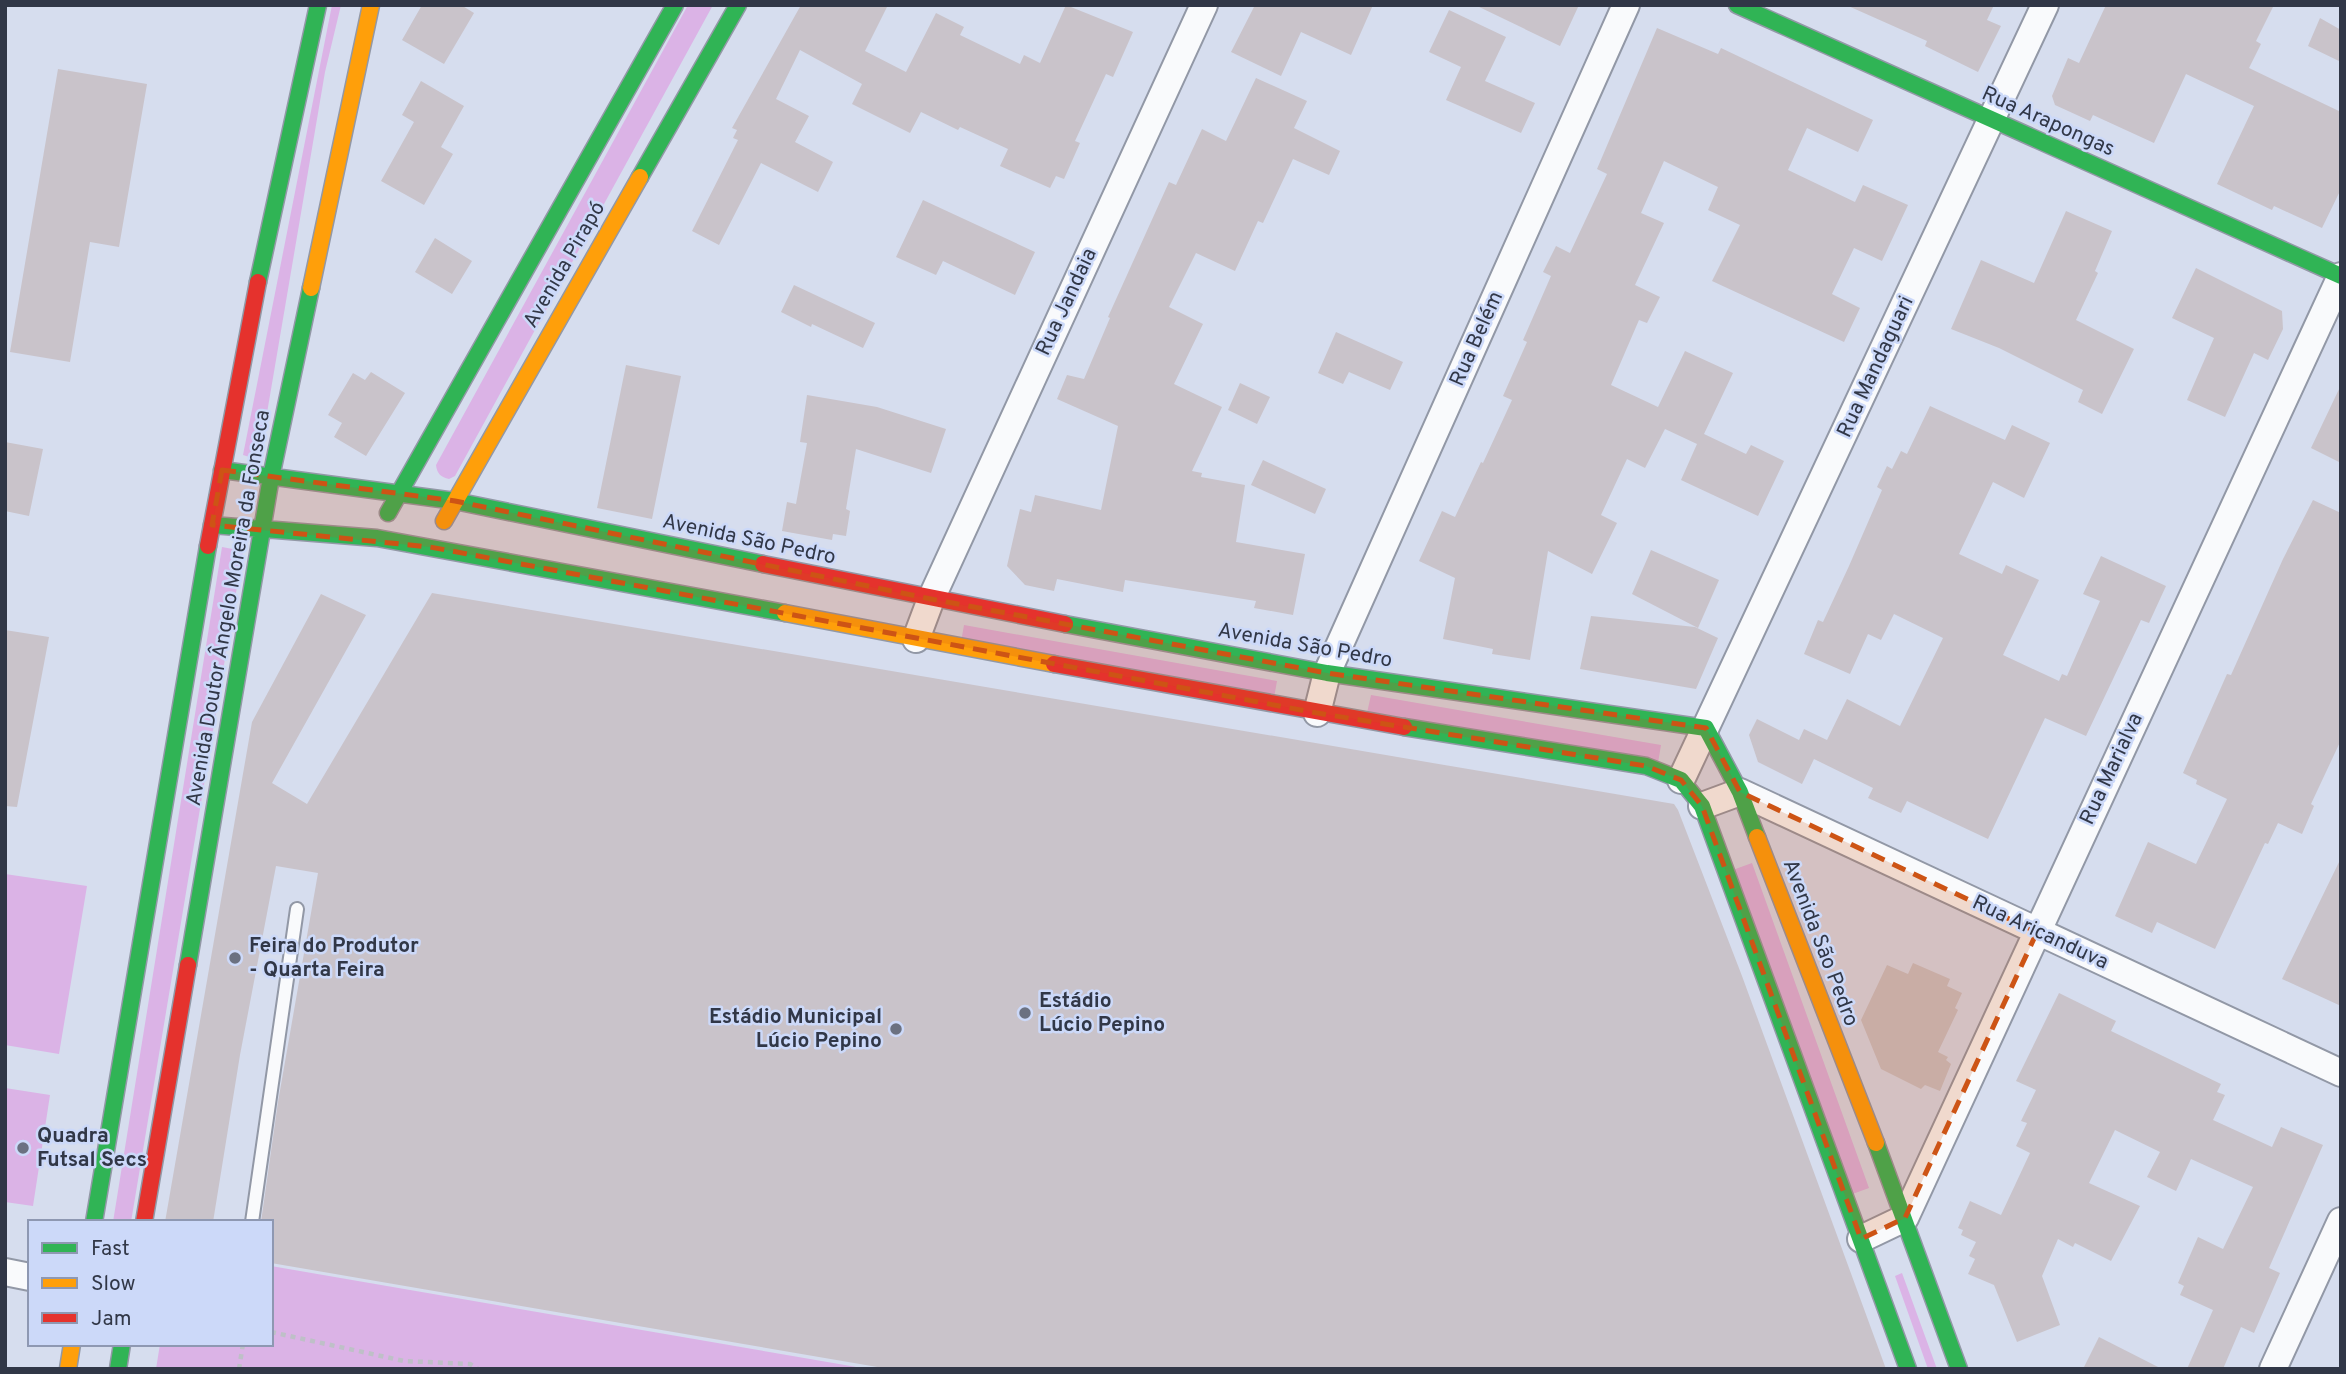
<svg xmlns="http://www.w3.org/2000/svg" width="2346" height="1374" viewBox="0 0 2346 1374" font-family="Overpass,sans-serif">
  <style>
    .green { fill: #dbb3e6 }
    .building { fill: #c9c3ca }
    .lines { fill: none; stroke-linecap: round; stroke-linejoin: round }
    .lane-casing { stroke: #9298a6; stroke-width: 16 }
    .street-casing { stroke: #9298a6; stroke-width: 30 }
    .fast-casing { stroke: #9298a6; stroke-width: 19 }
    .slow-casing { stroke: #9298a6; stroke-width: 19 }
    .jam-casing { stroke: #9298a6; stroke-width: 19 }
    .path { stroke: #bec0c7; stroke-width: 4.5; stroke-dasharray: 5 5; stroke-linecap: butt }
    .lane { stroke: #f9fafc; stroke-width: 12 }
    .street { stroke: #f9fafc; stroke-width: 26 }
    .fast { stroke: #30b455; stroke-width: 16 }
    .slow { stroke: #ff9f0a; stroke-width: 16 }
    .jam { stroke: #e5322d; stroke-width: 16 }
    .marked { fill: #cd5415; fill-opacity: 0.2; stroke: #cd5415; stroke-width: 5; stroke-dasharray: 14 9; stroke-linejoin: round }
    .poi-dot { fill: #6b7181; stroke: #ccd9f9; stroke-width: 2.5 }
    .labels { text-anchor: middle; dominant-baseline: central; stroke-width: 5; stroke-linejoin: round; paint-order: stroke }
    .street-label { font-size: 21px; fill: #313747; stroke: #ccd9f9 }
    .poi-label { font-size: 21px; font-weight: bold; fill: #313747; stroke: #ccd9f9; text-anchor: start }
  </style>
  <rect width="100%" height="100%" fill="#d6ddee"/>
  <!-- green -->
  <path class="green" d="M332 5H341L325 72 259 460 243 455Z
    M688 5H713L455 476 449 479C441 477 437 474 436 465Z
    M222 547 243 551 131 1222H113Z
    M964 625 1277 681 1274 698 961 642Z
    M1371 695 1661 745 1658 763 1367 713Z
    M1752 863 1869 1188 1847 1196 1730 871Z
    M5 874 87 886 59 1054 5 1045Z
    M5 1088 50 1095 33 1206 5 1202Z
    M271 1266 868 1369H156L160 1344H271Z
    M1902 1273 1937 1369H1928L1895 1276Z"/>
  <!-- building -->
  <path class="building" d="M422 5H461L474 13 444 64 402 40Z
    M801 5H888L865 51 906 72 936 13 964 27 960 35 1020 64 1024 55 1040 63 1066 5 1133 32 1113 77 1106 74 1075 141 1080 143 1064 179 1056 176 1050 188 1000 166 1008 149 960 127 958 130 921 112 910 133 852 104 862 84 800 50 776 99 809 116 795 142 833 162 818 192 761 163 719 245 692 231 738 140 733 138 737 130 732 128Z
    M1255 5H1373L1351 55 1301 32 1281 76 1231 52Z
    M1475 5H1579L1560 46Z
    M1846 5H1994L1987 20 2001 26 1978 72 1925 46 1927 41Z
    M2106 5H2274L2256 41 2261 44 2249 68 2341 112V189L2322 228 2274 206 2272 210 2217 184 2254 106 2186 74 2154 143 2093 115 2090 121 2055 105 2052 96 2068 58 2079 63Z
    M1449 10 1506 37 1485 81 1535 103 1521 133 1446 100 1461 67 1429 52Z
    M2320 18 2341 30V62L2308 46Z
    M1657 28 1718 54 1721 48 1873 120 1858 152 1807 128 1788 170 1855 202 1863 185 1908 205 1882 261 1854 248 1832 294 1860 308 1844 342 1712 281 1740 225 1708 210 1718 187 1664 161 1641 213 1664 223 1635 285 1660 297 1647 323 1639 320 1611 385 1658 407 1685 351 1733 373 1704 434 1746 454 1751 445 1784 461 1758 516 1681 480 1697 444 1665 429 1645 468 1627 459 1601 515 1617 523 1592 574 1548 551 1530 660 1492 654 1493 649 1443 639 1455 578 1419 561 1442 511 1455 517 1481 462 1483 463 1512 400 1503 396 1527 342 1523 340 1551 276 1543 272 1556 246 1570 253 1607 174 1597 169Z
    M58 69 147 84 119 247 90 242 70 362 10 352Z
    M1256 78 1307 101 1294 128 1340 151 1329 175 1293 159 1263 223 1258 221 1235 271 1196 253 1169 307 1203 324 1174 384 1222 407 1192 471 1202 473 1201 477 1245 485 1236 542 1305 554 1293 615 1254 608 1256 601 1125 580 1123 592 1057 579 1054 591 1025 585 1007 566 1020 509 1031 512 1035 495 1101 510 1118 426 1057 399 1067 375 1084 379 1110 318 1108 317 1169 182 1176 185 1202 129 1226 141Z
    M421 81 464 106 441 147 453 154 424 205 381 181 414 122 402 115Z
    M923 200 1035 252 1015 295 943 261 936 275 896 257Z
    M2066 211 2112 231 2095 271 2098 273 2076 320 2134 349 2102 414 2078 402 2083 390 1999 348 1951 329 1981 260 2034 283Z
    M435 238 472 261 452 294 415 272Z
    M2196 268 2282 311 2283 329 2268 360 2254 353 2225 417 2187 400 2214 338 2172 318Z
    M794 285 875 323 863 348 812 324 811 327 781 312Z
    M1336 332 1403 362 1390 390 1349 372 1343 384 1318 373Z
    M626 365 681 376 652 519 597 508Z
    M371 372 405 393 366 456 334 437 342 423 328 415 353 373 365 380Z
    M1240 383 1270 397 1257 424 1228 410Z
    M2341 385V463L2311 448Z
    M807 395 877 407 946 429 931 473 856 449 846 509 850 511 846 536 833 534 832 540 782 531 787 502 796 504 807 443 800 442Z
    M1930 406 2005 440 2012 425 2050 443 2024 498 1993 482 1959 554 2002 574 2006 565 2039 580 2003 655 2059 681 2062 674 2067 676 2100 601 2083 594 2101 556 2166 586 2149 623 2141 620 2086 736 2045 718 1988 839 1907 801 1901 813 1868 798 1873 788 1814 759 1802 784 1758 762 1749 735 1757 719 1799 740 1804 729 1827 740 1847 699 1900 726 1943 638 1894 614 1881 640 1868 634 1850 674 1804 654 1818 620 1823 622 1849 566 1882 490 1877 487 1887 466 1892 469 1901 451 1907 454Z
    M5 442 43 449 29 516 5 511Z
    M1263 460 1326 489 1315 514 1251 485Z
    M2313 500 2341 513V740L2311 804 2314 806 2302 834 2278 823 2268 844 2265 843 2215 949 2157 922 2152 933 2115 916 2148 842 2196 864 2227 799 2196 784 2197 780 2183 773 2227 674 2231 675 2283 559Z
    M1651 550 1719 580 1698 628 1632 594Z
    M432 593 1674 804 1678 810 1742 976 1886 1369H889L271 1263V1222H261L278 1102 318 873 276 866 240 1055 213 1222H165L252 722 321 594 366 615 272 783 307 804Z
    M1591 616 1695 627 1718 638 1696 689 1580 669Z
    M5 630 49 637 17 807 5 806Z
    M2341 858V1006L2282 979Z
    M1913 963 1950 979 1947 986 1962 993 1955 1008 1958 1010 1938 1052 1948 1057 1946 1060 1951 1064 1940 1091 1925 1085 1921 1089 1881 1069 1861 1020 1887 965 1908 974Z
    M2059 993 2116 1021 2111 1031 2221 1084 2217 1092 2225 1095 2213 1120 2272 1147 2281 1127 2323 1145 2269 1268 2280 1273 2254 1333 2241 1327 2223 1369H2187L2213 1310 2180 1295 2184 1286 2178 1283 2198 1237 2223 1249 2253 1187 2191 1159 2176 1191 2147 1177 2160 1152 2115 1130 2089 1183 2140 1206 2111 1261 2075 1243 2073 1247 2058 1239 2042 1276 2060 1325 2017 1342 1994 1285 1968 1274 1975 1259 1969 1256 1976 1242 1961 1235 1963 1230 1958 1228 1970 1201 2001 1215 2030 1153 2016 1146 2027 1123 2021 1121 2036 1090 2016 1081Z
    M2099 1337 2162 1369H2083Z"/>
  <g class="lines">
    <defs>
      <path id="lane" d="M252 1222 297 909"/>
      <path id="street" d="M916 639 931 599 1204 5
        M1317 713 1327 673 1626 5
        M1681 780 2045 5
        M1702 806 1740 792 2341 1073
        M1861 1239 1905 1218 2341 276
        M5 1272 30 1277
        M2273 1369 2341 1221"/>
      <path id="fast" d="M1737 5 2341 276
        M640 177 738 5
        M258 282 318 5
        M222 470 455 501 763 564
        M388 513 675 5
        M212 525 377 538 785 613
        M1065 624 1327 673 1706 728 1740 792 1757 837
        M1404 727 1646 766 1681 780 1702 806 1908 1369
        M188 965 271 477 311 288
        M1876 1143 1959 1369
        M94 1222 208 546
        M118 1369 122 1344"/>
      <path id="slow" d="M311 288 371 5
        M444 521 640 177
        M785 613 1054 664
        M1757 837 1876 1143
        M68 1369 72 1344"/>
      <path id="jam" d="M208 546 258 282
        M763 564 1065 624
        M1054 664 1404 727
        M144 1222 188 965"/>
    </defs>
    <!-- lane casing -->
    <use href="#lane" class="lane-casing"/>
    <!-- street casing -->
    <use href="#street" class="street-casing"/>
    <!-- fast casing -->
    <use href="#fast" class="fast-casing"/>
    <!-- slow casing -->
    <use href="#slow" class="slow-casing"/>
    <!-- jam casing -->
    <use href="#jam" class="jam-casing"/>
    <!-- path -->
    <path class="path" d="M271 1332 404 1361 470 1364 478 1369
      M239 1369 243 1344"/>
    <!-- lane -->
    <use href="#lane" class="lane"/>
    <!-- street -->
    <use href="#street" class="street"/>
    <!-- fast -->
    <use href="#fast" class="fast"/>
    <!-- slow -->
    <use href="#slow" class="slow"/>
    <!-- jam -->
    <use href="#jam" class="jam"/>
  </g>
  <!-- marked area -->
  <path class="marked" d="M222 470 455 501 931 599 1327 673 1706 728 1740 792 2037 932 1905 1218 1861 1239 1702 806 1681 780 1646 766 1317 713 430 547 212 525Z"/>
  <!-- markers -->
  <g class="poi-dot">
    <circle cx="235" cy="958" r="7"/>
    <circle cx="1025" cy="1013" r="7"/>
    <circle cx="896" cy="1029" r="7"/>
    <circle cx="23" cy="1148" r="7"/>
  </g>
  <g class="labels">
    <!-- street labels -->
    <g class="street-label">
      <text transform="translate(2048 122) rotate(24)">Rua Arapongas</text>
      <text transform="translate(565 265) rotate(-60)">Avenida Pirapó</text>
      <text transform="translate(1067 302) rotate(-65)">Rua Jandaia</text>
      <text transform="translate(1477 339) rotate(-66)">Rua Belém</text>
      <text transform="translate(1876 367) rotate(-65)">Rua Mandaguari</text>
      <text transform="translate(749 540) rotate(12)">Avenida São Pedro</text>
      <text transform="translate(229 608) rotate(-80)">Avenida Doutor Ângelo Moreira da Fonseca</text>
      <text transform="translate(1305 646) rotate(10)">Avenida São Pedro</text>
      <text transform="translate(2112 769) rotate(-65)">Rua Marialva</text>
      <text transform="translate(2040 933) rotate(25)">Rua Aricanduva</text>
      <text transform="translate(1820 943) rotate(69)">Avenida São Pedro</text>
    </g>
    <!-- poi labels -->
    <g class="poi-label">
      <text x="249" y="946">Feira do Produtor<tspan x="249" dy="24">- Quarta Feira</tspan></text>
      <text x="1039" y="1001">Estádio<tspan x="1039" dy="24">Lúcio Pepino</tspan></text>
      <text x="882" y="1017" text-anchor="end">Estádio Municipal<tspan x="882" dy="24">Lúcio Pepino</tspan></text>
      <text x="37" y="1136">Quadra<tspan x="37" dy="24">Futsal Secs</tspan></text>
    </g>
  </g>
  <!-- border -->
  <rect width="2346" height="1374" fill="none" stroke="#313747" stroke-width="14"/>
  <!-- legend -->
  <rect x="28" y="1220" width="245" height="126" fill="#ccd9f9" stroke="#8e98b2" stroke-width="2"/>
  <rect x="42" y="1243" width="35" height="10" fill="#30b455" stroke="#8e98b2" stroke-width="2"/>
  <text x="91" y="1255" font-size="21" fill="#313747">Fast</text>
  <rect x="42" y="1278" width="35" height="10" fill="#ff9f0a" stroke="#8e98b2" stroke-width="2"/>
  <text x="91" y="1290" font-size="21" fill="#313747">Slow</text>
  <rect x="42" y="1313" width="35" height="10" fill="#e5322d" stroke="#8e98b2" stroke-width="2"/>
  <text x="91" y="1325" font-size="21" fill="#313747">Jam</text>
</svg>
